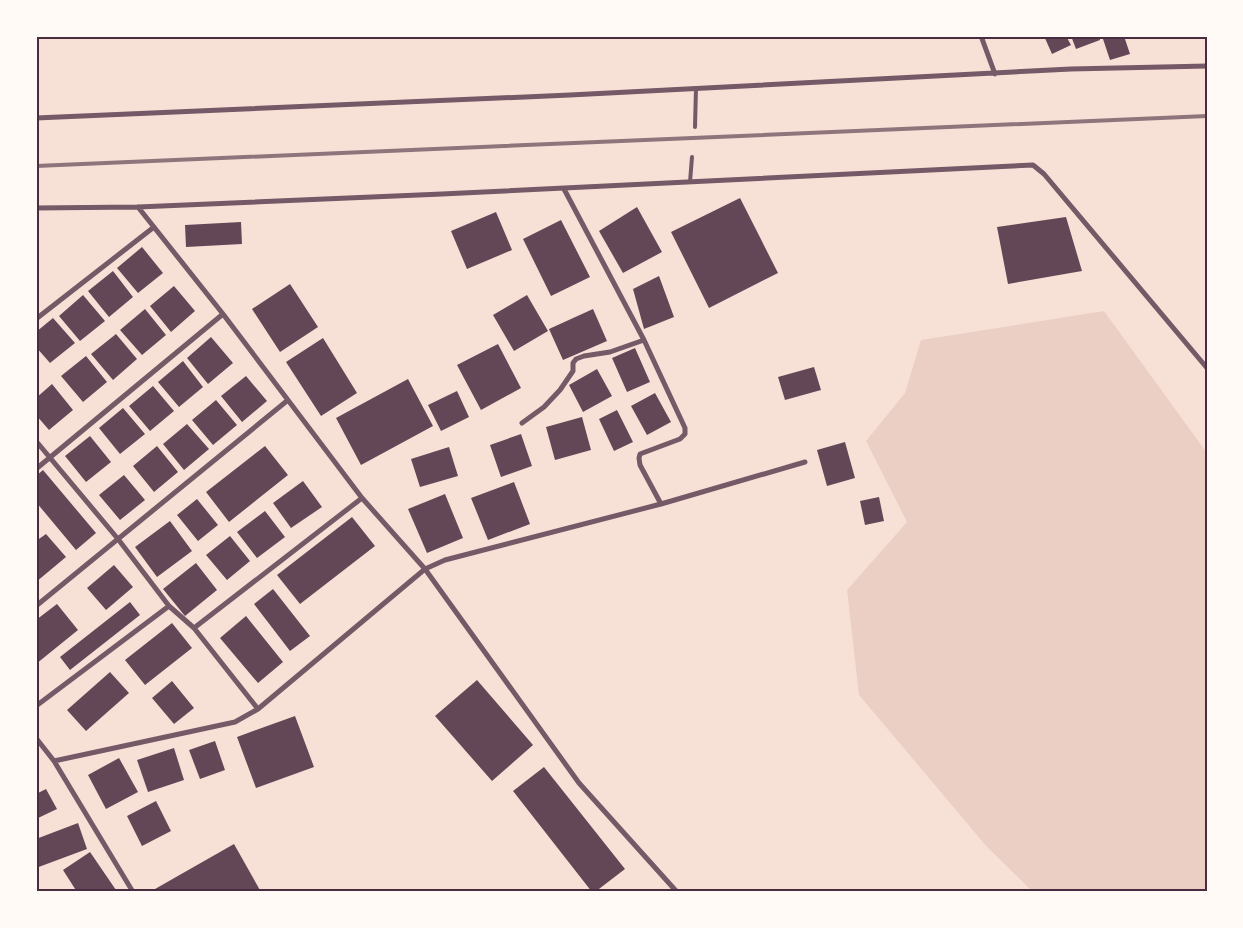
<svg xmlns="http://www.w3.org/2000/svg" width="1243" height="928" viewBox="0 0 1243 928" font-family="'Golos Text',sans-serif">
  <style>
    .green { fill: #ebcfc5 }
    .building { fill: #644757 }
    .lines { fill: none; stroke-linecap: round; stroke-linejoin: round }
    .service { stroke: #755966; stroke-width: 4 }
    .minor { stroke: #755966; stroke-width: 5 }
    .rail { stroke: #8f747c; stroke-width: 4 }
    .neatline { fill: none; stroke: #4a2c40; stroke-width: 2 }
  </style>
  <rect width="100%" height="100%" fill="#f7e1d7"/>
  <!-- green -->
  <path class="green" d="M1104 311 1207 453V892H1033L987 847 859 695 847 590 907 522 866 441 905 393 921 340Z"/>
  <!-- building -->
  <path class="building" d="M1044 36H1066L1071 45 1052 54Z
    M1071 36H1099L1100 40 1076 49Z
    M1102 36H1124L1130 54 1110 60Z
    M740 198 778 273 709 308 671 232Z
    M637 207 662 252 623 273 599 231Z
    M496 212 512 250 467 269 451 231Z
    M1066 217 1082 271 1008 284 997 227Z
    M561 220 590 277 551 296 523 239Z
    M241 222 242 244 186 247 185 225Z
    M142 247 163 273 138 293 117 268Z
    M113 271 133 297 109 317 88 291Z
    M659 276 674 317 644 329 633 289Z
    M290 284 318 327 280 352 252 309Z
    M174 286 195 311 171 332 150 306Z
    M83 295 105 321 80 341 59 316Z
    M527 295 548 331 514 351 493 315Z
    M145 309 166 335 142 355 120 330Z
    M593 309 607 341 563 360 549 329Z
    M53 318 75 343 50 363 36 347V332Z
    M116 334 137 359 113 380 91 354Z
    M211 337 233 363 208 384 187 358Z
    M323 338 357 393 321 416 286 362Z
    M498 344 521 388 481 410 457 365Z
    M635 348 650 382 627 392 612 358Z
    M86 356 107 382 83 402 61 376Z
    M183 361 203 387 179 407 158 382Z
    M814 367 821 390 785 400 778 377Z
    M597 369 612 396 583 412 569 385Z
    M246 376 267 401 242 422 221 396Z
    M408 379 433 426 361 465 336 418Z
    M52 384 73 410 49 430 36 415V398Z
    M153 386 174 411 150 431 129 406Z
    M457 391 469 417 441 431 428 405Z
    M655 393 671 422 647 435 631 406Z
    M216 400 237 425 213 445 192 420Z
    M123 408 145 434 120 454 99 428Z
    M617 410 633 442 614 451 599 419Z
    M582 417 591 450 555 460 546 427Z
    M187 424 209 449 184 470 163 444Z
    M521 434 532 466 501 477 490 445Z
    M90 436 111 462 86 482 65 456Z
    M845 442 855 478 827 486 817 450Z
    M157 446 178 472 154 492 133 466Z
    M265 446 288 475 229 522 206 492Z
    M449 447 458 476 420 487 411 459Z
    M43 470 96 533 76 550 36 502V476Z
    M124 475 145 500 120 520 99 495Z
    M303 481 322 507 291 528 273 503Z
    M514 482 530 524 488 540 471 498Z
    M445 494 463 538 427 553 408 509Z
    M879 497 884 521 865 525 860 501Z
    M197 499 218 525 198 541 177 515Z
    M265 511 285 537 257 558 237 532Z
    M352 517 375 546 300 604 277 575Z
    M170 521 192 551 157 577 135 547Z
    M46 534 66 557 36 582V541Z
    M230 536 250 561 227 580 206 555Z
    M196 563 217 590 185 616 163 589Z
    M114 565 133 587 106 610 87 588Z
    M273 589 310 636 290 651 254 604Z
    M130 602 140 615 70 670 60 657Z
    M57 604 78 630 36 664V620Z
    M246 616 283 662 258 683 220 638Z
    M172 623 192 648 145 685 125 660Z
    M110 672 129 693 86 731 67 710Z
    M477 680 533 745 492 781 435 716Z
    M172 681 194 708 174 724 152 698Z
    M295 716 314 767 256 788 237 737Z
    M215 741 225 770 200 779 189 750Z
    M174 748 184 780 148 792 137 760Z
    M119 758 138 792 106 809 88 775Z
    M544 767 625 869 595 892H592L513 791Z
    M46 789 57 809 36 819V794Z
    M156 801 171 831 142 846 127 816Z
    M78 823 87 849 36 868V839Z
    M234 844 261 892H157L155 889Z
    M90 852 116 890 114 892H77L63 870Z"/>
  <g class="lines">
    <!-- service -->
    <path class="service" d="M695 127 696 88
      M690 182 692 157"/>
    <!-- minor -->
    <path class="minor" d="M981 36 995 74
      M36 118 570 95 1071 69 1207 66
      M564 189 644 340 685 428V434L680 439 640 454 639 458 640 465 661 504
      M138 207 223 314 362 498 425 569 579 783 677 892
      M36 208 138 207 442 194 1033 165 1044 174 1207 368
      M36 319 154 227
      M522 423 544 407 560 390 573 371V363L576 359 584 356 610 352 644 340
      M36 441 118 539 169 606 194 628 362 498
      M36 469 223 314
      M36 606 288 400
      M194 628 258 709
      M36 706 169 606
      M36 738 54 761 133 892
      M54 761 235 722 258 709 425 569 445 560 661 504 805 462"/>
    <!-- rail -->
    <path class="rail" d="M36 166 1207 116"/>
  </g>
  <!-- border -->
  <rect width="1243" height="928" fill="none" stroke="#fffaf5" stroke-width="75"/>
  <rect x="38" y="38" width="1168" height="852" class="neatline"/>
</svg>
